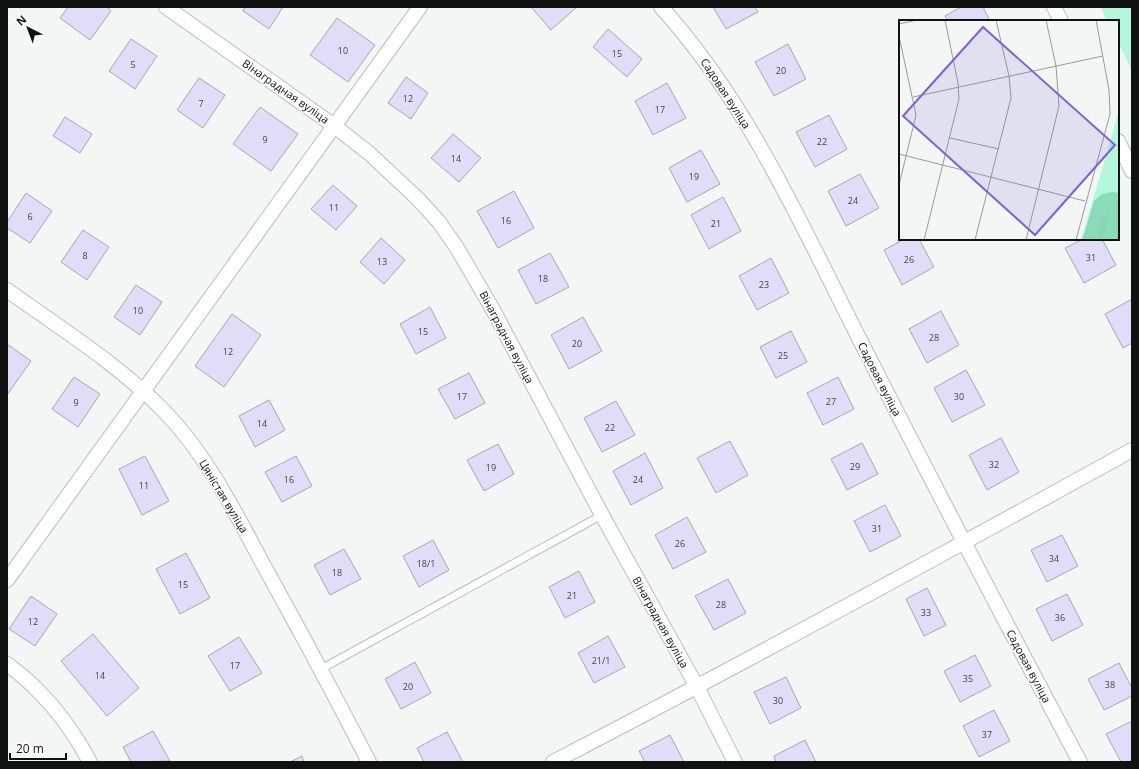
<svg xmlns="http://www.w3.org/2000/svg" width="1139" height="769" viewBox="0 0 1139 769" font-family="'Open Sans',sans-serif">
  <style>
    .green { fill: #b3f8da }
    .building { fill: #e1dcf7; stroke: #a8a7ac }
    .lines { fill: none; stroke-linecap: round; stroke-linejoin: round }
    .service-casing { stroke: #b9bebc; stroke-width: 9 }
    .minor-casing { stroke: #b9bebc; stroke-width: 16 }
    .service { stroke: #fff; stroke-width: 7 }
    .minor { stroke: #fff; stroke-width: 14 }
    .labels { text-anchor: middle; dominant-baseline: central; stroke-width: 3; stroke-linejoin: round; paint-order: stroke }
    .number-label { font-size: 9px; fill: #44444a }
    .street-label { font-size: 11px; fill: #101211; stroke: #fff }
    .inset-road { fill: none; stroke: #989b9a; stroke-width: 1 }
    .view { fill: #825fd9; fill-opacity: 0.15; stroke: #825fd9; stroke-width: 2 }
    .inset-edge { fill: none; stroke: #101211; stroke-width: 2 }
  </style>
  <rect width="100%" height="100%" fill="#f2f7f5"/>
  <!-- green -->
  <path class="green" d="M1101 7H1132V71L1118 42V21H1107Z"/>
  <!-- building -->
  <path class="building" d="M68 7H107L111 11 90 40 60 18Z
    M245 7H283L269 29 243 11Z
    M531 7H577L551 30Z
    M713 7H755L758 12 726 29Z
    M961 7H983L990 21H948L945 16Z
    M337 18 375 45 348 82 310 55Z
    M608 29 642 59 627 77 593 47Z
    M131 39 157 56 135 89 109 71Z
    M788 44 806 79 774 96 755 62Z
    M406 77 428 93 411 119 388 103Z
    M199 78 225 95 203 128 177 110Z
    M667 83 686 118 653 135 635 101Z
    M260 107 298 134 271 171 233 144Z
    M829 115 847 149 815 167 796 132Z
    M65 117 92 134 80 153 53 136Z
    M453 134 481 158 459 182 431 158Z
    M701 150 720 184 687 202 669 168Z
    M860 174 879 208 846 226 828 191Z
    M333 185 357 206 336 230 311 209Z
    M514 191 534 228 498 248 477 211Z
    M26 193 52 211 30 243 7 228V222Z
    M723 197 741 231 709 249 691 215Z
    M83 230 109 247 87 280 61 262Z
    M381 238 405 260 384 284 360 262Z
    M905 239H919L934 267 902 285 884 250Z
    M1083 239H1102L1116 265 1084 283 1065 248Z
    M550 253 569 287 536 304 518 270Z
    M771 258 789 293 757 310 739 276Z
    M136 285 162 302 140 335 114 317Z
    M1132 299V343L1123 348 1105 314Z
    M430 307 446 338 416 354 400 324Z
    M941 311 959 345 927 363 909 329Z
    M232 314 261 335 224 387 195 366Z
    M583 317 602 351 569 369 551 335Z
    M791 331 807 362 776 378 760 347Z
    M7 344 31 361 7 395Z
    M966 370 985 405 952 422 934 388Z
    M469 373 485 403 455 419 438 389Z
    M74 377 100 394 78 427 52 409Z
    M838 377 854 409 823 425 807 393Z
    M269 400 285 430 255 447 239 416Z
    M616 401 635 435 602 452 584 418Z
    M1001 438 1019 472 987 490 969 455Z
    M730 441 748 475 716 493 697 458Z
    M862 443 878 474 847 490 831 459Z
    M498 444 514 474 484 491 467 460Z
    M645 453 663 488 631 505 613 471Z
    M145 456 169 501 142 515 119 469Z
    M296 456 312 486 282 502 265 472Z
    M885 505 901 536 870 552 854 521Z
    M687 517 706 552 673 569 655 535Z
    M1062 535 1078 566 1047 582 1031 550Z
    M433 540 449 570 419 587 403 556Z
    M344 549 361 579 330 595 314 565Z
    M186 553 210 598 180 614 156 569Z
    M579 571 595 602 565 618 549 587Z
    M728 579 746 613 714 630 695 596Z
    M927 588 946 625 924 636 906 599Z
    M1067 594 1083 625 1052 641 1036 609Z
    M31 596 57 614 35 646 9 629Z
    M93 634 139 688 107 716 61 661Z
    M608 636 625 667 594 683 578 653Z
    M239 637 262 673 230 691 208 656Z
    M975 655 991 686 960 702 944 671Z
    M415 662 431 693 401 709 385 679Z
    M1119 663 1132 688V696L1104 710 1088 679Z
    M786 677 801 708 770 724 754 692Z
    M994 710 1010 741 979 757 963 726Z
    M1132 721V761L1121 762 1106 734Z
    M153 731 170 761 131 762 123 747Z
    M447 732 463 762H424L417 748Z
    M670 735 684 762H645L639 751Z
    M805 740 816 762H776L774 756Z
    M302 756 304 762H290Z"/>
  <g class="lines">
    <defs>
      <path id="service" d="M321 669 602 515"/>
      <path id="minor" d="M166 7 333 125 370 154 418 199 439 222 457 248 492 308 602 515 697 687 735 762
        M661 7C750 105 803 229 863 346 934 485 1006 624 1080 762
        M1054 7 1061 21
        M1118 141 1132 171
        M7 290C60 328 118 364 164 411 207 455 235 512 264 566 300 631 335 696 369 762
        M7 580 420 7
        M7 664C43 690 69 723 90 762
        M553 762C748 661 940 556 1132 450"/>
    </defs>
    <!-- service casing -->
    <use href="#service" class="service-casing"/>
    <!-- minor casing -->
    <use href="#minor" class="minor-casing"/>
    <!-- service -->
    <use href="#service" class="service"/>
    <!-- minor -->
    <use href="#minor" class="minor"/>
  </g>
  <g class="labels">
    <!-- number labels -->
    <g class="number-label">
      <text x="343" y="50">10</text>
      <text x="617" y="53">15</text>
      <text x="133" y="64">5</text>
      <text x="781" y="70">20</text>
      <text x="408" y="98">12</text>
      <text x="201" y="103">7</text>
      <text x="660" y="109">17</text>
      <text x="265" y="139">9</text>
      <text x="822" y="141">22</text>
      <text x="456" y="158">14</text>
      <text x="694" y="176">19</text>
      <text x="853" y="200">24</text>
      <text x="334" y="207">11</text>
      <text x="30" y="216">6</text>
      <text x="506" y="220">16</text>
      <text x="716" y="223">21</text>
      <text x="85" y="255">8</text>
      <text x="1091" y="257">31</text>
      <text x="909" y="259">26</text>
      <text x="382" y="261">13</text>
      <text x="543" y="278">18</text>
      <text x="764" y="284">23</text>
      <text x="138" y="310">10</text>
      <text x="423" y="331">15</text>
      <text x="934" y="337">28</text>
      <text x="577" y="343">20</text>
      <text x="228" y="351">12</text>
      <text x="783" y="355">25</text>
      <text x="462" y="396">17</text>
      <text x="959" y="396">30</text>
      <text x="831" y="401">27</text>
      <text x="76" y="402">9</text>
      <text x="262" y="423">14</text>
      <text x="610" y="427">22</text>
      <text x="994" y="464">32</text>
      <text x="855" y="466">29</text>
      <text x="491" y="467">19</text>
      <text x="289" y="479">16</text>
      <text x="638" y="479">24</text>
      <text x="144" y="485">11</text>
      <text x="877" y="528">31</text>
      <text x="680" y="543">26</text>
      <text x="1054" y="558">34</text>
      <text x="426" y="563">18/1</text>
      <text x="337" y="572">18</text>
      <text x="183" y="584">15</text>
      <text x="572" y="595">21</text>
      <text x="721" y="604">28</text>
      <text x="926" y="612">33</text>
      <text x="1060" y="617">36</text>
      <text x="33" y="621">12</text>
      <text x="601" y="660">21/1</text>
      <text x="235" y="665">17</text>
      <text x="100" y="675">14</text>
      <text x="968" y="678">35</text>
      <text x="1110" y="684">38</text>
      <text x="408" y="686">20</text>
      <text x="778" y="700">30</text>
      <text x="987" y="734">37</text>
    </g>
    <!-- street labels -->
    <g class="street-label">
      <text transform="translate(286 91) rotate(35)">Вінаградная вуліца</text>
      <text transform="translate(726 93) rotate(57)">Садовая вуліца</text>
      <text transform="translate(507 337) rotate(62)">Вінаградная вуліца</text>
      <text transform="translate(880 379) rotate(63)">Садовая вуліца</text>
      <text transform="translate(224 496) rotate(59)">Цяністая вуліца</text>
      <text transform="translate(661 622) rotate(61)">Вінаградная вуліца</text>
      <text transform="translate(1029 666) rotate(62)">Садовая вуліца</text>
    </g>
  </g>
  <!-- overview -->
  <g transform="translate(899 20)">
    <rect width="220" height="220" fill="#f2f7f5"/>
    <path d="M220 90V220H182L206 139Z" fill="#b3f8da"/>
    <path d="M214 172 220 173V220H183L195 181 203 174Z" fill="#8bdbb9"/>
    <path d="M210 194 205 218 200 220 198 211 202 199Z" fill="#87d7b6"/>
    <path class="inset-road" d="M0 4 18 0M0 16 17 95 0 165M14 77 204 36M51 118 100 129M0 134 186 181M25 220 60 79 59 63 46 0M76 220 112 78 110 56 97 0M127 220 160 86 157 46 147 0M177 220 211 94 210 70 197 0"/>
    <path class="view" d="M84 7 216 125 136 215 4 96Z"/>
    <rect width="220" height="220" class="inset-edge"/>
  </g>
  <!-- border -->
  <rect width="1139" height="769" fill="none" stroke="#101211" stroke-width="16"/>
  <!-- north arrow -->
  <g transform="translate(28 28) rotate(318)" stroke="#ffffff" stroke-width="3" paint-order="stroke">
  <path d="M0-3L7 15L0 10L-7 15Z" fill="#101211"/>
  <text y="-6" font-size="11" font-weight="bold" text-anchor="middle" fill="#101211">N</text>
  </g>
  <!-- scale -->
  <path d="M10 753v6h56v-6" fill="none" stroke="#101211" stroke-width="2"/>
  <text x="16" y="753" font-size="12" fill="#101211" stroke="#ffffff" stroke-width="3" paint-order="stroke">20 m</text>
</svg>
